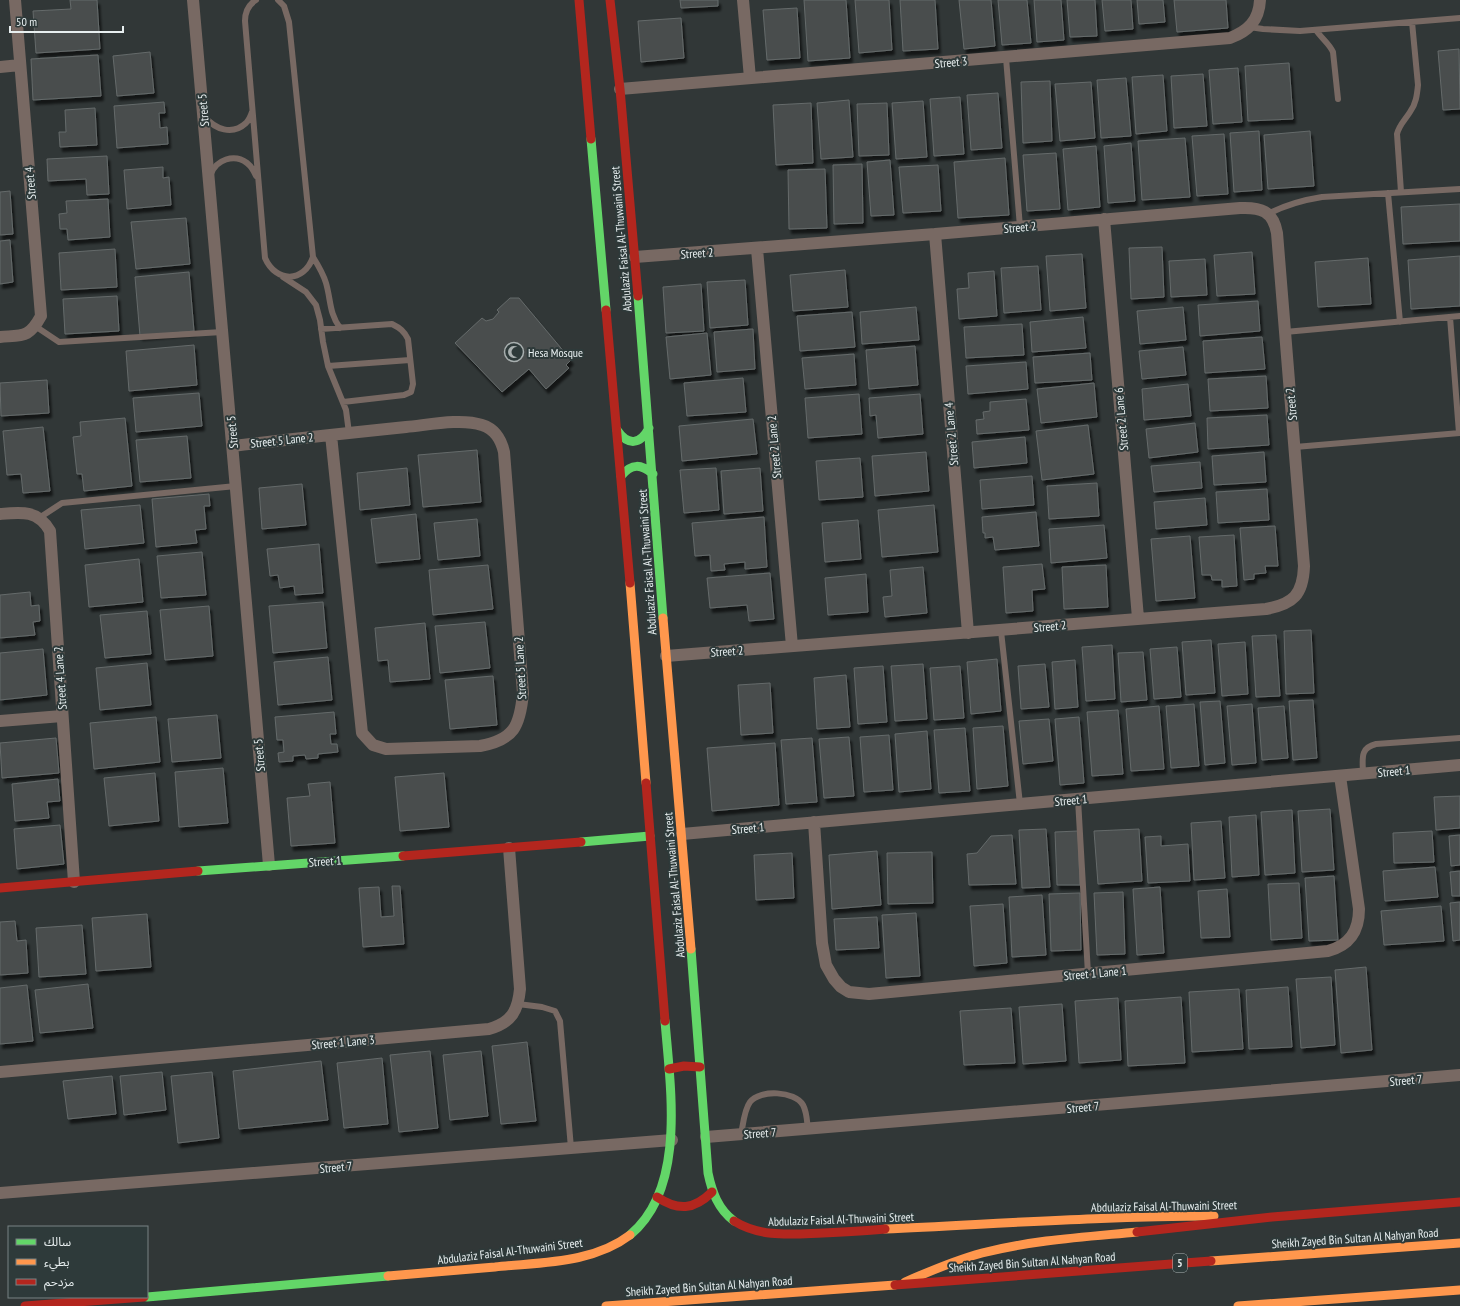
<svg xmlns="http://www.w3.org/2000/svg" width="1460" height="1306" viewBox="0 0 1460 1306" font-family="'PT Sans Narrow','Noto Sans Arabic',sans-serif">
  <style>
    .building { fill: #484e4e; stroke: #656a6a; filter: url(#shadow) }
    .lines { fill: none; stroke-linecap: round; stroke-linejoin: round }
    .lane { stroke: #786963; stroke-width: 6 }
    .street { stroke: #786963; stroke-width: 12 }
    .fast { stroke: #63d668; stroke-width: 9 }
    .slow { stroke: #ff974d; stroke-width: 9 }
    .jam { stroke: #b3261e; stroke-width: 9 }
    .labels { text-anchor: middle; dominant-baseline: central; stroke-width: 4; stroke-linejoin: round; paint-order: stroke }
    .shield { fill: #2e3a3a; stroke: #b0b9b9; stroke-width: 1 }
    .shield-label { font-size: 11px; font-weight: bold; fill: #e8eff0 }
    .street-label { font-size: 12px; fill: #e8eff0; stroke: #2e3a3a }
    .poi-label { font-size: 12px; fill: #e8eff0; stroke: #2e3a3a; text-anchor: start }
  </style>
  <defs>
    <filter id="shadow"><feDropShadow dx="2.5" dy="4.5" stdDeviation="1" flood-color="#0009"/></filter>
  </defs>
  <rect width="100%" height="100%" fill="#313737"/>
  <!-- building -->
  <path class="building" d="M70 0H97L100 49 36 53 33 11 71 9Z
    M680 0H718V6L681 8Z
    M804 0H846L850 58 808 61Z
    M855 0H889L892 50 859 53Z
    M900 0H935L938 49 903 51Z
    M959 0H991L995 46 964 49Z
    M998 0H1027L1031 43 1002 45Z
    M1034 0H1061L1064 40 1037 42Z
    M1067 0H1095L1097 36 1070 37Z
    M1102 0H1131L1133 29 1105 31Z
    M1137 0H1163L1165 22 1139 24Z
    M1174 0H1226L1228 28 1177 32Z
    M797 8 800 58 767 60 763 10Z
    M681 18 684 58 641 62 638 21Z
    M1459 49 1460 109 1443 110 1438 51Z
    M150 52 154 93 117 96 113 56Z
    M98 55 101 96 33 100 31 59Z
    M1289 63 1293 119 1248 121 1245 66Z
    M1238 68 1242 122 1213 124 1209 70Z
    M1203 74 1207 126 1174 128 1171 76Z
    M1163 75 1167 131 1136 134 1132 77Z
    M1126 78 1131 136 1101 138 1097 80Z
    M1050 81 1052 141 1023 143 1021 82Z
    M1091 82 1095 138 1060 141 1055 84Z
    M998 93 1002 148 971 150 967 95Z
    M960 97 964 154 934 156 930 99Z
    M849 100 853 157 821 159 817 103Z
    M923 101 927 157 896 159 892 103Z
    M164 102 165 113H159L160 128 167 127 168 144 117 148 114 106Z
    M811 103 813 163 776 165 773 105Z
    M887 103 889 155 859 156 857 104Z
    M95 108 97 145 60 147 59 132H66L65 110Z
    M1259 131 1262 190 1234 192 1230 133Z
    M1310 131 1314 186 1268 189 1264 135Z
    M1224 134 1228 194 1197 196 1192 136Z
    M1185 138 1190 197 1142 200 1138 141Z
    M1131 143 1135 201 1108 203 1104 146Z
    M1096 146 1100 207 1068 210 1063 149Z
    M1056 153 1060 209 1027 211 1023 155Z
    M107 156 109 194 87 195 86 179 48 181 47 159Z
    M1005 158 1009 215 958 218 954 162Z
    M890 160 894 215 871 216 867 162Z
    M862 164 863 223 834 224 833 165Z
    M938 165 941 211 903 213 899 167Z
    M163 167V178L169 177 171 205 127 209 124 170Z
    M825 169 827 228 789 229 788 170Z
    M10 191 13 234 0 235V192Z
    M108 199 110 237 68 240 67 229H60L59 214 67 213 66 201Z
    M1460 204V241L1403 244 1401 207Z
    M186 218 190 264 136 269 131 222Z
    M10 240 13 282 0 284V241Z
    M1162 247 1164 297 1131 299 1129 248Z
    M115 249 117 287 61 290 59 253Z
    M1252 252 1255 294 1217 296 1214 255Z
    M1082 254 1086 308 1050 311 1046 256Z
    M1460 256V306L1411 309 1408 260Z
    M1368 258 1371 304 1318 307 1315 262Z
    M1205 259 1207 295 1171 297 1169 261Z
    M1038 266 1041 310 1004 313 1001 268Z
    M845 270 848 307 793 311 790 275Z
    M994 271 997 316 959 319 957 289 969 288 968 273Z
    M189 272 194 331 140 336 135 277Z
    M745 280 748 325 710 328 707 282Z
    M701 284 704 331 666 333 663 287Z
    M117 296 119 331 65 334 63 299Z
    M510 298H519L571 360 566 365 569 368 546 389 529 369 502 392 455 343 482 318 486 321 493 319 499 312 497 310Z
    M1258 301 1260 331 1200 336 1198 305Z
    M916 307 919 340 862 344 860 312Z
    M1183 307 1186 340 1140 344 1137 311Z
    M852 312 855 347 800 351 797 316Z
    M1083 317 1086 348 1032 352 1030 322Z
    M1022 324 1024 355 966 358 964 327Z
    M753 329 755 369 717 372 714 332Z
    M707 333 711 375 670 379 666 337Z
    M1262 337 1265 369 1205 373 1203 341Z
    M194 345 197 385 129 391 126 351Z
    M915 346 918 385 869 389 866 350Z
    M1183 347 1186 375 1142 379 1139 351Z
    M1090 353 1092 380 1035 383 1033 357Z
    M854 354 856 385 805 389 802 358Z
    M1026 362 1028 389 968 394 966 366Z
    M1266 376 1268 408 1210 411 1208 379Z
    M743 378 746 412 687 416 684 383Z
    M47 380 49 413 1 416 0 383Z
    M1094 383 1097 417 1041 423 1037 389Z
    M1188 384 1191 416 1144 420 1142 389Z
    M199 393 202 426 136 432 133 398Z
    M859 394 862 434 808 438 805 398Z
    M920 394 923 434 878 438 876 415 870 416 869 398Z
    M1026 399 1029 430 977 434 976 420 984 419 983 412 990 411V402Z
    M1267 415 1269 445 1208 449 1207 418Z
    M125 418 132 486 84 491 82 474H77L73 437 81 436 80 422Z
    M753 419 757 454 682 461 679 426Z
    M1195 423 1198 452 1149 458 1146 429Z
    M1088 425 1094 474 1042 480 1036 431Z
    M43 427 50 491 23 493 21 474 7 475 3 431Z
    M187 436 191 478 140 482 136 440Z
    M1025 437 1027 463 974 468 972 442Z
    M477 450 481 502 423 507 418 455Z
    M926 452 929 491 875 496 872 456Z
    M1264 452 1266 482 1214 485 1212 456Z
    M860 458 863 497 819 500 816 461Z
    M1200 462 1202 488 1154 492 1151 466Z
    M407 468 410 505 360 510 357 473Z
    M716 468 719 510 684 513 680 470Z
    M760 468 763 511 724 514 721 471Z
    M1032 476 1034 505 982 509 980 480Z
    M1097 483 1099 516 1049 519 1047 486Z
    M302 484 306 525 262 529 259 488Z
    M1267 489 1269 520 1218 523 1216 492Z
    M209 494 210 506H204L206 529 195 530 197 543 156 547 152 499Z
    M1205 498 1207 525 1156 529 1154 502Z
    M140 505 144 543 85 549 81 510Z
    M934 505 938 552 882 557 878 510Z
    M1036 512 1039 546 995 550 993 537 985 538V533H983L982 517Z
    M416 514 420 559 376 563 371 519Z
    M764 517 767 567 745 569V562L724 564 725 570 711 571 710 555 695 556 692 523Z
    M477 519 480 556 438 560 434 523Z
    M858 520 861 559 825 562 822 523Z
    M1104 525 1107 558 1051 563 1049 529Z
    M1275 526 1278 566H1265L1266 573 1254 574V579L1244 580 1240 528Z
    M1234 535 1237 586 1222 587V580H1212L1211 575H1202L1199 537Z
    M1190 536 1195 598 1156 601 1151 539Z
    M319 544 323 593 295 595 294 586 280 588 278 575 270 576 267 549Z
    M202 552 206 595 161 598 157 556Z
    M139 559 143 602 89 607 85 565Z
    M1042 564 1045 589 1032 590 1033 611 1006 613 1003 567Z
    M488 565 493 609 433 615 429 570Z
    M1106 565 1108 607 1064 609 1062 567Z
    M923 567 927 613 885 617 883 597 892 596 890 570Z
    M770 573 774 619 749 621 747 605 710 608 707 578Z
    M866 574 868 612 828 615 825 578Z
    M30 592 31 606 39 605 40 621 33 622 35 635 0 638V595Z
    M323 602 327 648 273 653 269 606Z
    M209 606 213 656 165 660 160 610Z
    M147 611 151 654 105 658 100 615Z
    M485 622 490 668 440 673 435 626Z
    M425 623 430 679 390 682 388 660 378 661 375 628Z
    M1311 630 1314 693 1286 694 1284 631Z
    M1276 635 1280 696 1256 697 1252 636Z
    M1211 640 1215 693 1186 695 1182 642Z
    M1245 642 1248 694 1222 696 1218 644Z
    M1112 645 1115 699 1086 701 1082 647Z
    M1177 647 1181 697 1154 699 1150 649Z
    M43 649 47 695 0 700V653Z
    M1143 652 1147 700 1121 702 1118 653Z
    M328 657 332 700 278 705 274 662Z
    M997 659 1001 711 971 714 967 662Z
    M1075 660 1078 707 1055 709 1052 662Z
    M147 663 151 705 100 710 96 668Z
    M923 664 927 719 895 721 891 666Z
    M1045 664 1049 707 1021 709 1018 666Z
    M883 666 887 722 858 724 854 668Z
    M960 666 964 718 934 720 930 668Z
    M846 675 850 727 817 729 814 678Z
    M493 676 497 725 450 729 445 680Z
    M770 683 773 733 741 735 738 685Z
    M1313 700 1317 758 1293 760 1289 701Z
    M1220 701 1225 763 1205 765 1200 702Z
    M1194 704 1199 766 1171 768 1166 706Z
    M1252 704 1256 763 1232 765 1227 706Z
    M1159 706 1164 769 1131 771 1126 709Z
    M1284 706 1288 758 1262 760 1258 708Z
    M1118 710 1123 774 1092 776 1087 712Z
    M334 712 336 734H330L331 744H337L338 752 318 754V758L306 759 305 755 293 756V761L279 762 278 753 284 752 283 740H277L275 717Z
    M217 715 221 758 172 762 168 719Z
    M156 717 160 762 94 769 90 723Z
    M1079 717 1084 783 1060 785 1055 719Z
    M1049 719 1053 761 1023 764 1019 721Z
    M1003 726 1008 786 977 789 973 728Z
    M965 728 970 791 939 793 934 730Z
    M927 731 931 789 899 792 895 734Z
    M889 735 893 790 864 792 860 737Z
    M849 737 854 796 824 798 819 739Z
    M56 738 59 773 2 778 0 743Z
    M812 738 817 802 786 804 781 740Z
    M775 743 779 805 712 811 707 748Z
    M223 768 228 823 179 827 175 772Z
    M155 773 159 821 109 826 104 778Z
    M444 773 449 827 400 831 395 777Z
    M58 779 60 801 47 802 49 818 15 821 12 784Z
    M330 782 335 843 291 846 287 798 310 796 308 784Z
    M1460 796V828L1436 830 1434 797Z
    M1330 809 1334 870 1302 872 1298 811Z
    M1292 810 1295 873 1265 875 1261 812Z
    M1256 815 1259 875 1232 877 1229 817Z
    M1221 821 1225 878 1194 880 1191 823Z
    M60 825 64 864 17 869 14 829Z
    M1046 829 1050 887 1022 888 1019 830Z
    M1139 829 1142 881 1098 884 1094 831Z
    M1078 831 1080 885H1057L1055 832Z
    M1432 831 1434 862 1394 863 1393 833Z
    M1012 835 1016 884 969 885 967 854 977 853 991 836Z
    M1460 835V865L1451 866 1449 836Z
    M1161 836V846L1188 844 1190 881 1148 883 1145 837Z
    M877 851 881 905 832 909 829 855Z
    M932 852 933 903 888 904 887 853Z
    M792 853 794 898 756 900 754 855Z
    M1435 867 1438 897 1385 901 1383 871Z
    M1460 871V896H1452L1450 872Z
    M1334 876 1338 940 1309 941 1305 878Z
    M1299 883 1302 938 1271 940 1268 884Z
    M392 886H400L404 944 363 947 359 888 379 887 381 917 394 916Z
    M1160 887 1164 953 1137 955 1133 889Z
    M1227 889 1230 937 1201 938 1198 891Z
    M1123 892 1125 954 1097 955 1094 893Z
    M1080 893 1081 950 1051 951 1049 894Z
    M1042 895 1046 955 1012 957 1009 897Z
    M1460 902V940L1453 941 1450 903Z
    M1003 904 1007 963 974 966 970 906Z
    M1441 906 1444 941 1384 945 1381 911Z
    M916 913 920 976 886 978 882 915Z
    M147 914 151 967 96 971 92 918Z
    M877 917 879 948 836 950 834 919Z
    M15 921 17 941 26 940 28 973 0 975V922Z
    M82 925 86 974 39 977 36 928Z
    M1366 967 1372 1050 1341 1053 1335 970Z
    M1331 977 1335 1045 1301 1048 1296 979Z
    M88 984 93 1028 40 1033 35 990Z
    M27 985 33 1041 0 1044V988Z
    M1288 987 1292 1047 1249 1049 1246 990Z
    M1239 989 1243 1049 1192 1052 1189 992Z
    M1181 997 1185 1063 1128 1066 1125 1001Z
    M1118 998 1121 1060 1079 1063 1075 1001Z
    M1062 1004 1066 1061 1023 1064 1019 1007Z
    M1011 1008 1015 1063 964 1065 960 1011Z
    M527 1042 536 1121 501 1124 492 1046Z
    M430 1051 438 1128 399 1132 390 1055Z
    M481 1051 488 1116 450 1120 443 1055Z
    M382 1058 388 1124 344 1128 337 1063Z
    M321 1061 328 1120 239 1129 233 1071Z
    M162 1072 166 1110 124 1115 120 1076Z
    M212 1072 219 1138 178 1143 171 1076Z
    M112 1076 116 1114 68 1119 63 1081Z"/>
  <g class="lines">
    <!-- lane -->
    <path class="lane" d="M256 0C248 5 245 12 245 21L265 258C276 283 304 283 313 257
      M278 0 284 6 289 22 313 257C318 265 323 273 326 283 331 300 329 313 340 328
      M1249 27 1263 29 1300 31 1460 18
      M1316 30C1321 38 1329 43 1333 52L1338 99
      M1006 58 1020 227
      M205 117C215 129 232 136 246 123 249 120 251 115 252 112
      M211 174C216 160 234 153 247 163 251 166 254 171 256 176
      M1401 192 1397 134C1399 125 1405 120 1410 112 1416 104 1417 95 1418 85L1412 22
      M1388 193 1400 322
      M1268 214C1285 205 1303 200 1322 197L1460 189
      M283 277 306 292 316 305 320 320 323 342 328 366 346 410 349 433
      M1450 317 1459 433
      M35 326 59 342 222 332
      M321 329 392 324C400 328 404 331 408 339L413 384 411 392 404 395 343 402
      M1285 332 1460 316
      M328 366 410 360
      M1295 447 1460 433
      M39 518 62 503 236 486
      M1001 631 1020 804
      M1363 774C1363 760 1359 748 1376 744L1460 738
      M1078 799 1088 974
      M518 1004 542 1007 555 1011 560 1021 571 1148
      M741 1135C743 1125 744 1110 750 1102 760 1089 795 1091 803 1105 807 1112 807 1122 808 1130"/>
    <!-- street -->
    <path class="street" d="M193 0 269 865
      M743 0 750 78
      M0 67 20 65
      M620 89 1230 38C1248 31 1259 21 1260 0
      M1104 219 1138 618
      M935 234 968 633
      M757 249 792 646
      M635 257 935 234 1240 208C1261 207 1273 211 1277 233L1304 566C1303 595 1293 604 1266 609L666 656
      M0 337C23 335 29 338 41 316L15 0
      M233 446C291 439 348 433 406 427 428 425 461 418 482 425 495 429 501 439 504 452L523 693C520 726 514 740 480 746L386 749 373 745 362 733 331 435
      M0 514C22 512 38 510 50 531L74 882
      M0 721 62 716
      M814 822 822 943 826 965 834 979 841 987 849 992 869 994 1328 951C1350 945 1359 931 1359 909L1340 776
      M682 834 1460 765
      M0 1072 489 1029C511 1023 518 1011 520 989L509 848
      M706 1137 1460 1075
      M0 1193 672 1140"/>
    <!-- fast -->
    <path class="fast" d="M591 139 606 310
      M638 296 663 618
      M617 430C628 446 640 445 649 428
      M621 476C632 463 641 464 653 474
      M581 842 650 836
      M198 871 403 856
      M691 949 708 1173C712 1192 718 1209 734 1221
      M630 1235C687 1188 670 1086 665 1021
      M147 1297 388 1276"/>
    <!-- slow -->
    <path class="slow" d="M630 583 646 783
      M663 618 691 949
      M885 1229C995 1224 1104 1216 1214 1216
      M1211 1261 1460 1243
      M388 1276C424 1273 459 1270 495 1267 540 1262 592 1264 630 1235
      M905 1282C930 1271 956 1260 982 1253 1033 1240 1085 1237 1137 1232
      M606 1306 895 1285
      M1238 1306 1460 1290"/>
    <!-- jam -->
    <path class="jam" d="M579 0 591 139
      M610 0 620 89 638 296
      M606 310 630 583
      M646 783 665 1021
      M403 856 581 842
      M0 888 198 871
      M669 1069 684 1066 700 1067
      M657 1197C678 1211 694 1210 712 1192
      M734 1221C761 1238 792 1234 823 1233 844 1232 865 1231 885 1229
      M1137 1232 1272 1217 1460 1202
      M895 1285 1211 1261
      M25 1306 144 1297"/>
  </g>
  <!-- icons -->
  <defs>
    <symbol id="mosque-ring" viewBox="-11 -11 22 22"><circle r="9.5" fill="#2e3a3a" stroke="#a8afaf" stroke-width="1.5"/><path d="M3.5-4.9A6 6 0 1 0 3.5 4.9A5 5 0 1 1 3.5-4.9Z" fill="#a8afaf"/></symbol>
  </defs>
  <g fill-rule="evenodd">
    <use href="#mosque-ring" x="503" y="341" width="22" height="22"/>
  </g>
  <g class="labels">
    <!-- shield labels -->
    <rect class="shield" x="1173" y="1254" width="14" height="18" rx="3"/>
    <g class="shield-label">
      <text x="1180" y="1263">5</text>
    </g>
    <!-- street labels -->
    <g class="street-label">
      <text transform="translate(951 62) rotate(-5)">Street 3</text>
      <text transform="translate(203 110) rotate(-95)">Street 5</text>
      <text transform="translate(30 183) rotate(-95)">Street 4</text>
      <text transform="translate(1020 227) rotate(-5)">Street 2</text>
      <text transform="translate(621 239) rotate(-95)">Abdulaziz Faisal Al-Thuwaini Street</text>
      <text transform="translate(697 253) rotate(-4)">Street 2</text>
      <text transform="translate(1291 404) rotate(-95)">Street 2</text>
      <text transform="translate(1121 419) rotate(-95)">Street 2 Lane 6</text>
      <text transform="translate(232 432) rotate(-95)">Street 5</text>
      <text transform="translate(951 434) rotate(-95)">Street 2 Lane 4</text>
      <text transform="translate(282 440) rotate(-6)">Street 5 Lane 2</text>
      <text transform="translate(774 447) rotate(-95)">Street 2 Lane 2</text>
      <text transform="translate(647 562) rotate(-94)">Abdulaziz Faisal Al-Thuwaini Street</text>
      <text transform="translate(1050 626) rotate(-5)">Street 2</text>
      <text transform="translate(727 651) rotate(-4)">Street 2</text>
      <text transform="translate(520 668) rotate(-93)">Street 5 Lane 2</text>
      <text transform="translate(60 678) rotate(-94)">Street 4 Lane 2</text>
      <text transform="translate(259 755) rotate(-95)">Street 5</text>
      <text transform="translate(1394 771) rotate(-5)">Street 1</text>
      <text transform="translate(1071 800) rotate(-5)">Street 1</text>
      <text transform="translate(748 828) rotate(-5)">Street 1</text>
      <text transform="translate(325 861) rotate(-4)">Street 1</text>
      <text transform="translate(674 885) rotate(-95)">Abdulaziz Faisal Al-Thuwaini Street</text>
      <text transform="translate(1095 973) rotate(-5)">Street 1 Lane 1</text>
      <text transform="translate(343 1042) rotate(-5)">Street 1 Lane 3</text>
      <text transform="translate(1406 1080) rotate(-5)">Street 7</text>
      <text transform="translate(1083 1107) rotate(-5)">Street 7</text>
      <text transform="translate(760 1133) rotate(-4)">Street 7</text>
      <text transform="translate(336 1167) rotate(-5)">Street 7</text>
      <text transform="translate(1164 1206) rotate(-1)">Abdulaziz Faisal Al-Thuwaini Street</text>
      <text transform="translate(841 1219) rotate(-2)">Abdulaziz Faisal Al-Thuwaini Street</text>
      <text transform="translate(1355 1238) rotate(-4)">Sheikh Zayed Bin Sultan Al Nahyan Road</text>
      <text transform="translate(510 1251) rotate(-7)">Abdulaziz Faisal Al-Thuwaini Street</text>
      <text transform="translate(1032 1262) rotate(-4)">Sheikh Zayed Bin Sultan Al Nahyan Road</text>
      <text transform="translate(709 1286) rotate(-4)">Sheikh Zayed Bin Sultan Al Nahyan Road</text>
    </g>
    <!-- poi labels -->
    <g class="poi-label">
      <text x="528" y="352">Hesa Mosque</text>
    </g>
  </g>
  <!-- legend -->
  <rect x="8" y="1226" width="140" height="72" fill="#2e3a3a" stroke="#788283"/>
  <rect x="16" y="1239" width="20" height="6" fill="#63d668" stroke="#788283"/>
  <text x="44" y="1246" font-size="12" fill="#e8eff0">سالك</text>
  <rect x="16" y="1259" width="20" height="6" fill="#ff974d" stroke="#788283"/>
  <text x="44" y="1266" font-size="12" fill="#e8eff0">بطيء</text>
  <rect x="16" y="1279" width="20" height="6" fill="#b3261e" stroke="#788283"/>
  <text x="44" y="1286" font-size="12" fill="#e8eff0">مزدحم</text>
  <!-- scale -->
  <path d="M10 26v6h113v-6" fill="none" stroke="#e8eff0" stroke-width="2"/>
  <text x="16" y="26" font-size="12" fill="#e8eff0" stroke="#2e3a3a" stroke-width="3" paint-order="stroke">50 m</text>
</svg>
